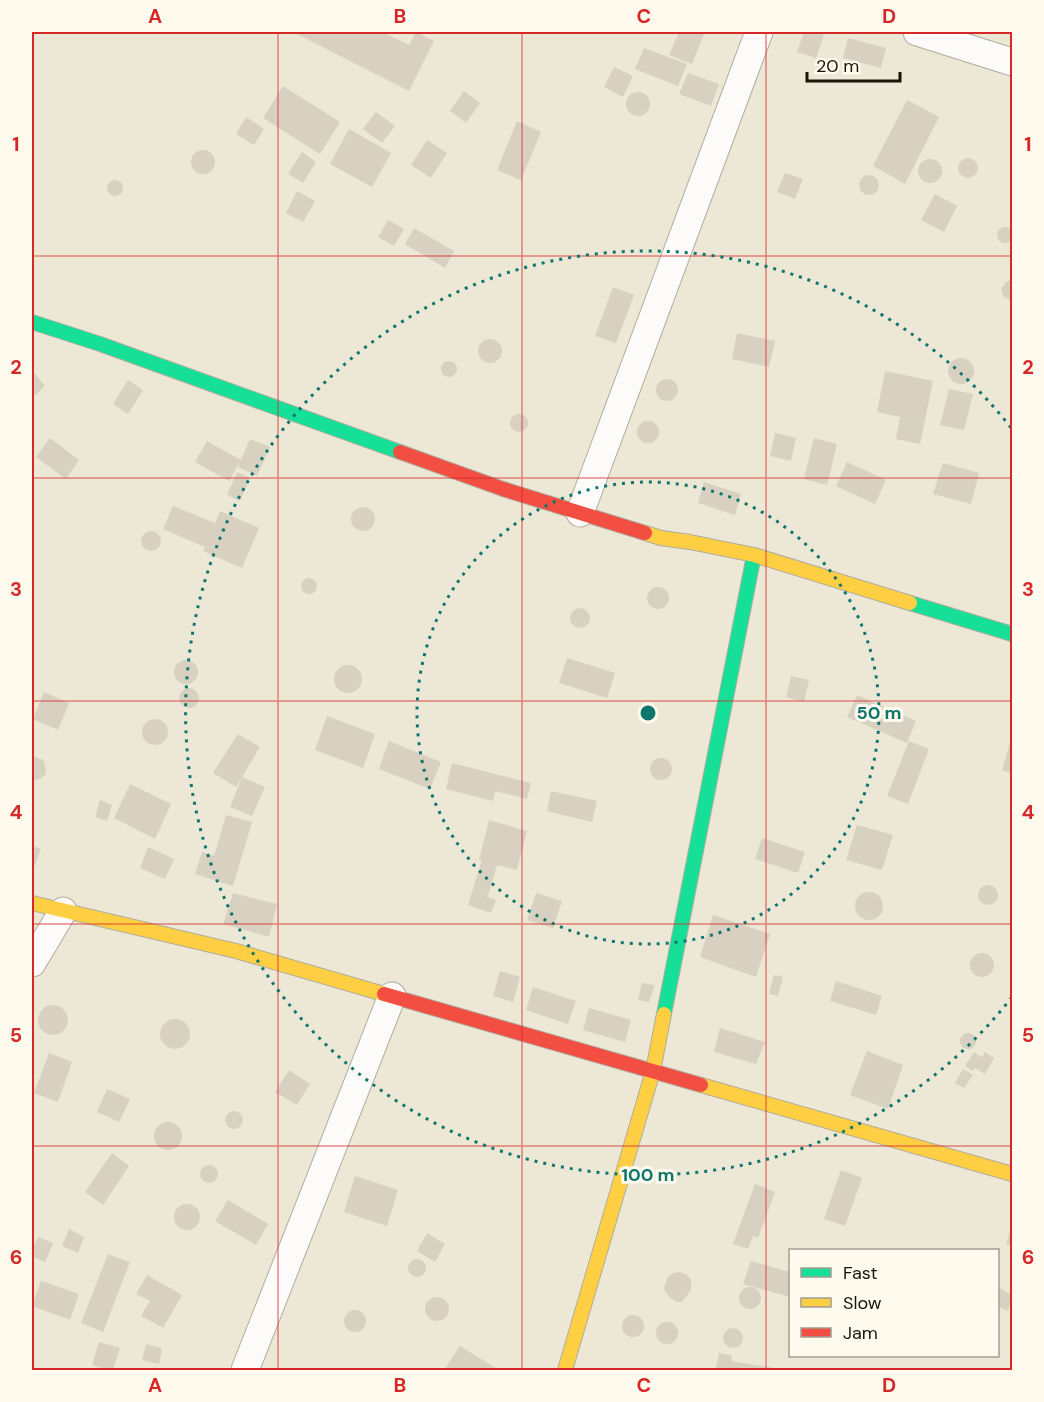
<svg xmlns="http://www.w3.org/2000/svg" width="1044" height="1402" viewBox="0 0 1044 1402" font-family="'DM Sans',sans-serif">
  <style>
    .building { fill: #d8d0c1 }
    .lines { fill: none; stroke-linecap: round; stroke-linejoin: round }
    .street-casing { stroke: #b0ad9f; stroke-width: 29 }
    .fast-casing { stroke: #b0ad9f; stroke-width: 16 }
    .slow-casing { stroke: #b0ad9f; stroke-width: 16 }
    .jam-casing { stroke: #b0ad9f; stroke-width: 16 }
    .street { stroke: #fcfbf9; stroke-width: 27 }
    .fast { stroke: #16e098; stroke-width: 14 }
    .slow { stroke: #ffcf43; stroke-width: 14 }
    .jam { stroke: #f24e42; stroke-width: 14 }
    .grid { fill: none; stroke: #d62828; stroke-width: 1.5; stroke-opacity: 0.55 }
    .ring { fill: none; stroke: #0f766e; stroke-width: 3; stroke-dasharray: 3 6 }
    .centre { fill: #0f766e; stroke: #fefaed; stroke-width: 3 }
    .ring-label { font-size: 18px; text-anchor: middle; font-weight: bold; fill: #0f766e; stroke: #fefaed; stroke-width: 6; stroke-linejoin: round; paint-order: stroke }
    .neatline { fill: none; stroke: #d62828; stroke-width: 2 }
    .grid-label { font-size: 20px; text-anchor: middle; font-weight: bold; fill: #d62828 }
  </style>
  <rect width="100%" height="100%" fill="#ede7d5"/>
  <!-- building -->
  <path class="building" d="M293 32H383L409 45 416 32 434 41 409 91Z
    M679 32H705L692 64 669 55Z
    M804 32H812L824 35 816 58 797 52Z
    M848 38 886 48 881 68 843 58Z
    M644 48 687 64 678 86 635 69Z
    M614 67 633 76 623 97 604 87Z
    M688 73 719 84 711 106 679 94Z
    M283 86 340 122 320 154 263 118Z
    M464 91 480 103 466 123 450 111Z
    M626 104a12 12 0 1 1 24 0a12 12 0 1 1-24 0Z
    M907 100 939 117 905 184 873 166Z
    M376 112 395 126 382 143 363 129Z
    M246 117 264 129 254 145 236 134Z
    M517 121 541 132 521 180 497 170Z
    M349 129 391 153 372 187 330 164Z
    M427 140 447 153 431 178 411 165Z
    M191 162a12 12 0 1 1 24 0a12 12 0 1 1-24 0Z
    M302 152 316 162 303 183 288 174Z
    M958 168a10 10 0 1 1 20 0a10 10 0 1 1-20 0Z
    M918 171a12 12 0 1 1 24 0a12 12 0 1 1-24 0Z
    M785 173 803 179 795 199 777 192Z
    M859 185a10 10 0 1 1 20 0a10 10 0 1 1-20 0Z
    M107 188a8 8 0 1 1 16 0a8 8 0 1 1-16 0Z
    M297 191 315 201 303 222 286 213Z
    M935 194 957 206 944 232 921 220Z
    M388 220 404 229 394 246 378 237Z
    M997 235a8 8 0 1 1 16 0a8 8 0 1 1-16 0Z
    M414 228 454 251 445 268 405 244Z
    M1012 279V301L1004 297 1001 290 1005 283Z
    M613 287 634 295 616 343 595 336Z
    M737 333 775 341 769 367 732 359Z
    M478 351a12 12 0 1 1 24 0a12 12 0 1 1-24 0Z
    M948 371a13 13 0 1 1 26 0a13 13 0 1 1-26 0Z
    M441 369a8 8 0 1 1 16 0a8 8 0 1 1-16 0Z
    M32 370 45 386 32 398Z
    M885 371 933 381 920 444 896 439 900 417 877 412Z
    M656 390a11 11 0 1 1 22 0a11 11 0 1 1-22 0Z
    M128 380 143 390 128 414 113 404Z
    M949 389 973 394 964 430 940 425Z
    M510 423a9 9 0 1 1 18 0a9 9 0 1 1-18 0Z
    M637 432a11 11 0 1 1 22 0a11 11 0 1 1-22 0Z
    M775 433 796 438 791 461 770 456Z
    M50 438 79 460 66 479 36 457Z
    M814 438 837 444 827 485 804 479Z
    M250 439 270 447 257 476 238 467Z
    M207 441 241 460 229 481 195 462Z
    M847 462 886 480 875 504 836 486Z
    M943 463 979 473 971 504 933 494Z
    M237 472 250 478 240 501 227 495Z
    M704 482 741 494 735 515 698 503Z
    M173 506 215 523 220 511 259 528 242 568 203 551 205 547 163 529Z
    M351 519a12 12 0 1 1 24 0a12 12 0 1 1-24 0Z
    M141 541a10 10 0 1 1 20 0a10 10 0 1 1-20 0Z
    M301 586a8 8 0 1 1 16 0a8 8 0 1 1-16 0Z
    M647 598a11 11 0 1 1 22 0a11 11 0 1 1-22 0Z
    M570 618a10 10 0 1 1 20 0a10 10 0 1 1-20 0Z
    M567 658 615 673 607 698 559 683Z
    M174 672a12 12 0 1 1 24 0a12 12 0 1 1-24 0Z
    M334 679a14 14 0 1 1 28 0a14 14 0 1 1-28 0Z
    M791 676 809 680 804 702 786 697Z
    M179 698a10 10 0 1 1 20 0a10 10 0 1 1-20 0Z
    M44 692 69 703 58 730 33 719Z
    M857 695 916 721 907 743 847 717Z
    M327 716 375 734 363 768 315 750Z
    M142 732a13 13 0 1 1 26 0a13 13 0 1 1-26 0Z
    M238 734 260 747 242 777 265 787 252 816 230 807 242 777 236 787 213 773Z
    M1012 736V774L1002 770Z
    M389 741 441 762 430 789 379 769Z
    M909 741 929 749 908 804 887 796Z
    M33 756 43 760 45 765 46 770 45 775 41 778 33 781H32V757Z
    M650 769a11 11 0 1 1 22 0a11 11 0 1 1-22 0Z
    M452 763 531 783 527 799 495 791 493 801 446 789Z
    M130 784 171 804 155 839 114 818Z
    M551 791 597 801 592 822 547 811Z
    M100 800 112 805 107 821 95 817Z
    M226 815 252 822 233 886 195 874 202 852 214 856Z
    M489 820 527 831 517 870 497 865 488 896 481 894 496 900 491 913 468 905 482 860H479Z
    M857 825 893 835 882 870 846 860Z
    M762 838 805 852 798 873 755 859Z
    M32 846 41 849 32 873Z
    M148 847 174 859 165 879 140 868Z
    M978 895a10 10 0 1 1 20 0a10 10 0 1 1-20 0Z
    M855 906a14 14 0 1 1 28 0a14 14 0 1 1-28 0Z
    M233 893 277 904 269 937 223 924Z
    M536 893 562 901 553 928 527 920Z
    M713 915 770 934 756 977 700 957Z
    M970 965a12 12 0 1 1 24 0a12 12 0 1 1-24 0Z
    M500 971 520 977 513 1002 493 996Z
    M774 975 783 977 778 996 769 994Z
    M836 981 882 996 876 1015 830 1001Z
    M642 983 655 985 649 1002 638 1000Z
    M533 987 576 1001 568 1024 526 1010Z
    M38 1020a15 15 0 1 1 30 0a15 15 0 1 1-30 0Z
    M589 1008 631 1020 625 1042 583 1030Z
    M160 1034a15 15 0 1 1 30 0a15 15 0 1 1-30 0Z
    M720 1028 765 1042 756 1064 714 1052Z
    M960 1041a8 8 0 1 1 16 0a8 8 0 1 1-16 0Z
    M867 1051 903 1065 888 1109 850 1095Z
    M974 1052 982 1057 985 1052 994 1058 985 1074 975 1068 973 1071 965 1066Z
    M49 1053 72 1062 58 1102 34 1093Z
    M963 1069 973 1075 964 1088 955 1083Z
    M289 1070 310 1084 297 1105 275 1092Z
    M107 1089 130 1099 119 1122 97 1112Z
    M225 1120a9 9 0 1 1 18 0a9 9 0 1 1-18 0Z
    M154 1136a14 14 0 1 1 28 0a14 14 0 1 1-28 0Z
    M112 1153 129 1166 103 1205 85 1192Z
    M200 1174a9 9 0 1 1 18 0a9 9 0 1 1-18 0Z
    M841 1170 862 1178 845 1226 824 1219Z
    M355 1176 398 1190 387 1226 344 1212Z
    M755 1184 775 1192 758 1238 753 1236 748 1249 733 1244Z
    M228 1200 268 1224 256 1245 215 1221Z
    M174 1217a13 13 0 1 1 26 0a13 13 0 1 1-26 0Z
    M1012 1225V1246L1006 1244Z
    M69 1229 84 1237 78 1253 62 1246Z
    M427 1233 445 1244 435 1262 417 1251Z
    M38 1237 53 1243 45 1262 32 1256V1250Z
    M108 1254 130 1262 103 1332 81 1323Z
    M408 1268a9 9 0 1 1 18 0a9 9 0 1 1-18 0Z
    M751 1261 790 1272V1297L743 1284Z
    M680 1272 687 1275 691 1279V1290L682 1302H677L670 1298 665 1291 664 1288 668 1277 673 1273Z
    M147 1275 182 1295 163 1328 141 1316 150 1301 136 1294Z
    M41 1281 79 1294 70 1320 32 1306Z
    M998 1287 1012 1295V1300L1007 1311 998 1306Z
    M739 1298a11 11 0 1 1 22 0a11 11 0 1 1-22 0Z
    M425 1309a12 12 0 1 1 24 0a12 12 0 1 1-24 0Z
    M344 1321a11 11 0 1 1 22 0a11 11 0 1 1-22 0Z
    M622 1326a11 11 0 1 1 22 0a11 11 0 1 1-22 0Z
    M656 1333a11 11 0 1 1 22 0a11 11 0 1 1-22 0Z
    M723 1338a10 10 0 1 1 20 0a10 10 0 1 1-20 0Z
    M99 1342 120 1348 113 1370H108L92 1365Z
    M146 1344 162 1348 159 1364 142 1360Z
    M460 1346 499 1370H444Z
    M719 1353 732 1355 731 1361 780 1369V1370H730L716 1368Z"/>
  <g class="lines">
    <defs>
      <path id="street" d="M917 32 1012 62
        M580 513 759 32
        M32 963 63 911
        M245 1370 392 996"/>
      <path id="fast" d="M32 322 100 344 400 452
        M910 603 1012 634
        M664 1014 754 555"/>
      <path id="slow" d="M645 533 661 538 690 542 754 555 910 603
        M32 903 236 951 384 994
        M701 1085 1012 1174
        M565 1370 653 1071 664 1014"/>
      <path id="jam" d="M400 452 503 489 645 533
        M384 994 701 1085"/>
    </defs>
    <!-- street casing -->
    <use href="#street" class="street-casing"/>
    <!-- fast casing -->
    <use href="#fast" class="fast-casing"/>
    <!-- slow casing -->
    <use href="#slow" class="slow-casing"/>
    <!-- jam casing -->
    <use href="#jam" class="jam-casing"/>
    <!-- street -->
    <use href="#street" class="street"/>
    <!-- fast -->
    <use href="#fast" class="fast"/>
    <!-- slow -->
    <use href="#slow" class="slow"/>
    <!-- jam -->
    <use href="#jam" class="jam"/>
  </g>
  <!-- grid -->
  <path class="grid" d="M278 32V1370M522 32V1370M766 32V1370M32 256H1012M32 478H1012M32 701H1012M32 924H1012M32 1146H1012"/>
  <!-- distance rings -->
  <g class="ring">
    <circle cx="648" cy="713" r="231"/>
    <path d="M1012 997A462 462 0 1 1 1012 429"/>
  </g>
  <circle cx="648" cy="713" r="9" class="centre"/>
  <g class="ring-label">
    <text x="879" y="719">50 m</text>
    <text x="648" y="1181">100 m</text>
  </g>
  <!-- border -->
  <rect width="1044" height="1402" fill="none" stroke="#fefaed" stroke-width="66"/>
  <!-- legend -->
  <rect x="789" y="1249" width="210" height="108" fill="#fefaed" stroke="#a29e91" stroke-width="1.5"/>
  <rect x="801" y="1268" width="30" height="9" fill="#16e098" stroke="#a29e91" stroke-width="1.5"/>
  <text x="843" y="1279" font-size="18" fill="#181408">Fast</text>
  <rect x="801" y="1298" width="30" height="9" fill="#ffcf43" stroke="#a29e91" stroke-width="1.5"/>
  <text x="843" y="1309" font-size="18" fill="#181408">Slow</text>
  <rect x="801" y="1328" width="30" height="9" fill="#f24e42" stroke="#a29e91" stroke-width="1.5"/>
  <text x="843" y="1339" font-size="18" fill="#181408">Jam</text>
  <!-- scale -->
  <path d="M807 72v9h93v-9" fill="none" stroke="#181408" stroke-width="3"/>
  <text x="816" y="72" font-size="18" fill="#181408" stroke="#fefaed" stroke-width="4.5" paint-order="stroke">20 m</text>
  <rect x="33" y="33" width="978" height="1336" class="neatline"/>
  <g class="grid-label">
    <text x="155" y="23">A</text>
    <text x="400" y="23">B</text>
    <text x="644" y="23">C</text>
    <text x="889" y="23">D</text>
    <text x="16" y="151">1</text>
    <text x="1028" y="151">1</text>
    <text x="16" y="374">2</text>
    <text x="1028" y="374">2</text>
    <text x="16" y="596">3</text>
    <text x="1028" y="596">3</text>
    <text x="16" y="819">4</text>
    <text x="1028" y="819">4</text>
    <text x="16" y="1042">5</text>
    <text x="1028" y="1042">5</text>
    <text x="16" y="1264">6</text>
    <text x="1028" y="1264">6</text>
    <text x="155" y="1392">A</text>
    <text x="400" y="1392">B</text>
    <text x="644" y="1392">C</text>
    <text x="889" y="1392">D</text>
  </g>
</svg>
